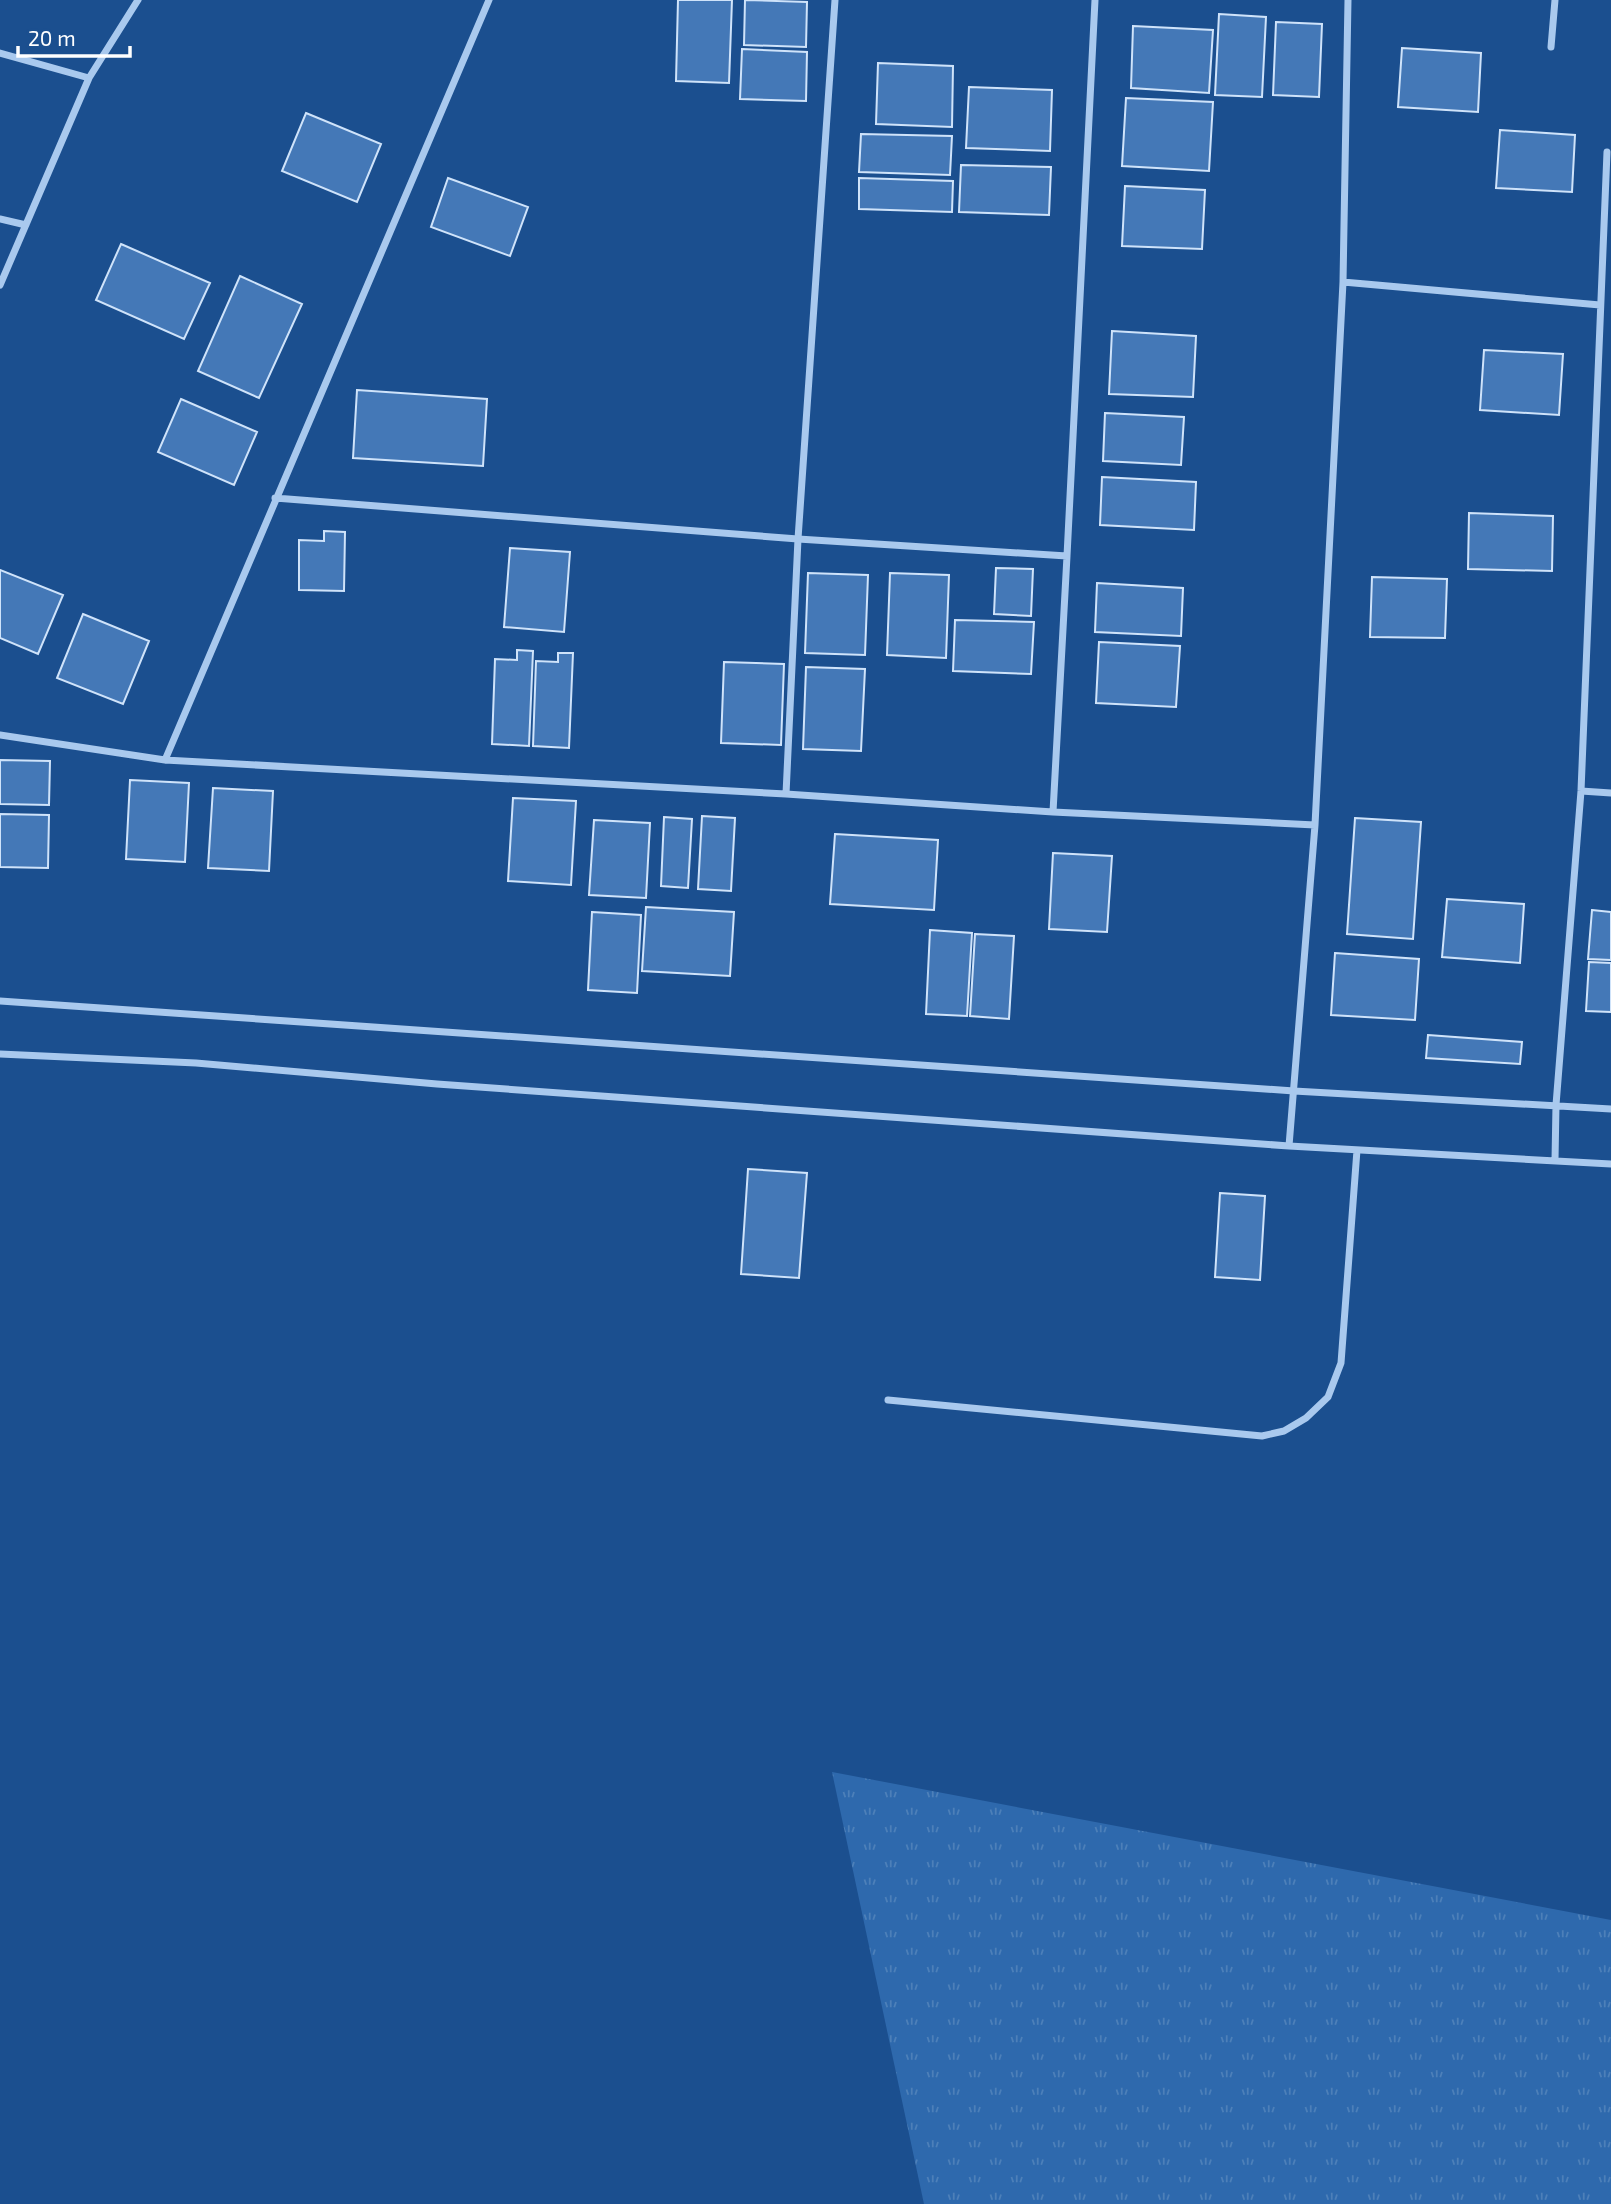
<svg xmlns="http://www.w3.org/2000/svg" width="1611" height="2204" viewBox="0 0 1611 2204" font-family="'Exo 2',sans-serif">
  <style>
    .grass { fill: url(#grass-tufts) }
    .building { fill: #4478b7; stroke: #cfe3fa; stroke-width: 2 }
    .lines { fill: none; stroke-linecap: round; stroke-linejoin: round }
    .minor { stroke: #a9c9ee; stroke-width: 7 }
  </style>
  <defs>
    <pattern id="grass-tufts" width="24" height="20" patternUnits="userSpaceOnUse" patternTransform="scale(1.75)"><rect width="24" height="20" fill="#2e69ad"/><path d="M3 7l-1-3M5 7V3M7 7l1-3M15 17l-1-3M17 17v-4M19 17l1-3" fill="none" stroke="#4d80b9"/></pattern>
  </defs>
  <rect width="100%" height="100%" fill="#1b4f8f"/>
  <!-- grass -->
  <path class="grass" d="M832 1772 1611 1920V2204H924Z"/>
  <!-- building -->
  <path class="building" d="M678 0H732L729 83 676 81Z
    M745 0 807 2 806 47 744 45Z
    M1219 14 1266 17 1262 97 1215 95Z
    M1276 22 1322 24 1319 97 1273 95Z
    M1133 26 1213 30 1209 93 1131 88Z
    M1402 48 1481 53 1478 112 1398 107Z
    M742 49 807 52 806 101 740 99Z
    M878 63 953 66 952 127 876 124Z
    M969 87 1052 90 1050 151 966 148Z
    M1126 98 1213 102 1209 171 1122 166Z
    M306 113 381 144 357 202 282 171Z
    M1500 130 1575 135 1572 192 1496 188Z
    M861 134 952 136 950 175 859 172Z
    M961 165 1051 167 1049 215 959 212Z
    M448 178 528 207 510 256 431 227Z
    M859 178 953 181 952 212 859 209Z
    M1125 186 1205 190 1202 249 1122 246Z
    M121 244 210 283 184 339 96 300Z
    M240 276 302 304 259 398 198 371Z
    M1112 331 1196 336 1193 397 1109 394Z
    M1484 350 1563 354 1559 415 1480 410Z
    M357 390 487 399 483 466 353 458Z
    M181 399 257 432 234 485 158 452Z
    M1105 413 1184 417 1181 465 1103 461Z
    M1102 477 1196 482 1194 530 1100 525Z
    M1469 513 1553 516 1552 571 1468 569Z
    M324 531 345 532 344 591 299 590V540L324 541Z
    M510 548 570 552 564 632 504 627Z
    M996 568 1033 569 1031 616 994 614Z
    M0 570 63 595 38 654 0 638Z
    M808 573 868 575 865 655 805 653Z
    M890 573 949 575 946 658 887 655Z
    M1372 577 1447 579 1445 638 1370 637Z
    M1097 583 1183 588 1181 636 1095 632Z
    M83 614 149 641 123 704 57 678Z
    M955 620 1034 622 1031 674 953 671Z
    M1099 642 1180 646 1176 707 1096 703Z
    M517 650 533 651 529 746 492 744 495 659 517 660Z
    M558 653H573L569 748 533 746 536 661 558 662Z
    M724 662 784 664 781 745 721 743Z
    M806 667 865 669 861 751 803 749Z
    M0 760 50 761 49 805 0 804Z
    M130 780 189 783 185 862 126 859Z
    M213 788 273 791 269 871 208 868Z
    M513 798 576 801 571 885 508 881Z
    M0 814 49 815 48 868 0 867Z
    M702 816 735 818 731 891 698 889Z
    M664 817 692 819 688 888 661 886Z
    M1355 818 1421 822 1413 939 1347 934Z
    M594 820 650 823 646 898 589 895Z
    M835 834 938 840 934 910 830 904Z
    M1053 853 1112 856 1107 932 1049 929Z
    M1447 899 1524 904 1520 963 1442 957Z
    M646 907 734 912 730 976 642 971Z
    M1592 910 1611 912V960L1588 959Z
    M592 912 641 915 637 993 588 990Z
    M930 930 972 933 967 1016 926 1014Z
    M975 934 1014 936 1009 1019 970 1016Z
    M1335 953 1419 959 1415 1020 1331 1015Z
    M1589 962 1611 963V1012L1586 1011Z
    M1428 1035 1522 1042 1520 1064 1426 1058Z
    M748 1169 807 1173 799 1278 741 1274Z
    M1220 1193 1265 1196 1260 1280 1215 1277Z"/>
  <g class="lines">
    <!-- minor -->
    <path class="minor" d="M835 0 798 539 1067 556 1053 812
      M1551 47 1555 0
      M0 53 89 78
      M0 219 26 225
      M1343 282 1600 305
      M0 285 89 78 138 0
      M275 498 798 539 786 794
      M1067 556 1095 0
      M0 735 165 760 786 794 1053 812 1315 825 1289 1146
      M165 760 489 0
      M1581 791 1611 793
      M1315 825 1343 282 1348 0
      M0 1001 1294 1091 1611 1109
      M0 1054 196 1063 437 1084 1289 1146 1611 1164
      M1555 1160 1556 1105 1581 791 1607 152
      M888 1400 1262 1436 1284 1431 1306 1418 1328 1397 1341 1363 1357 1150"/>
  </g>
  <!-- scale -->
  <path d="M18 46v10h112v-10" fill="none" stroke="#ffffff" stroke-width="3.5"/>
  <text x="28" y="46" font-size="21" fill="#ffffff" stroke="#1b4f8f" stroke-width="5" paint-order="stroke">20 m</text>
</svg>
